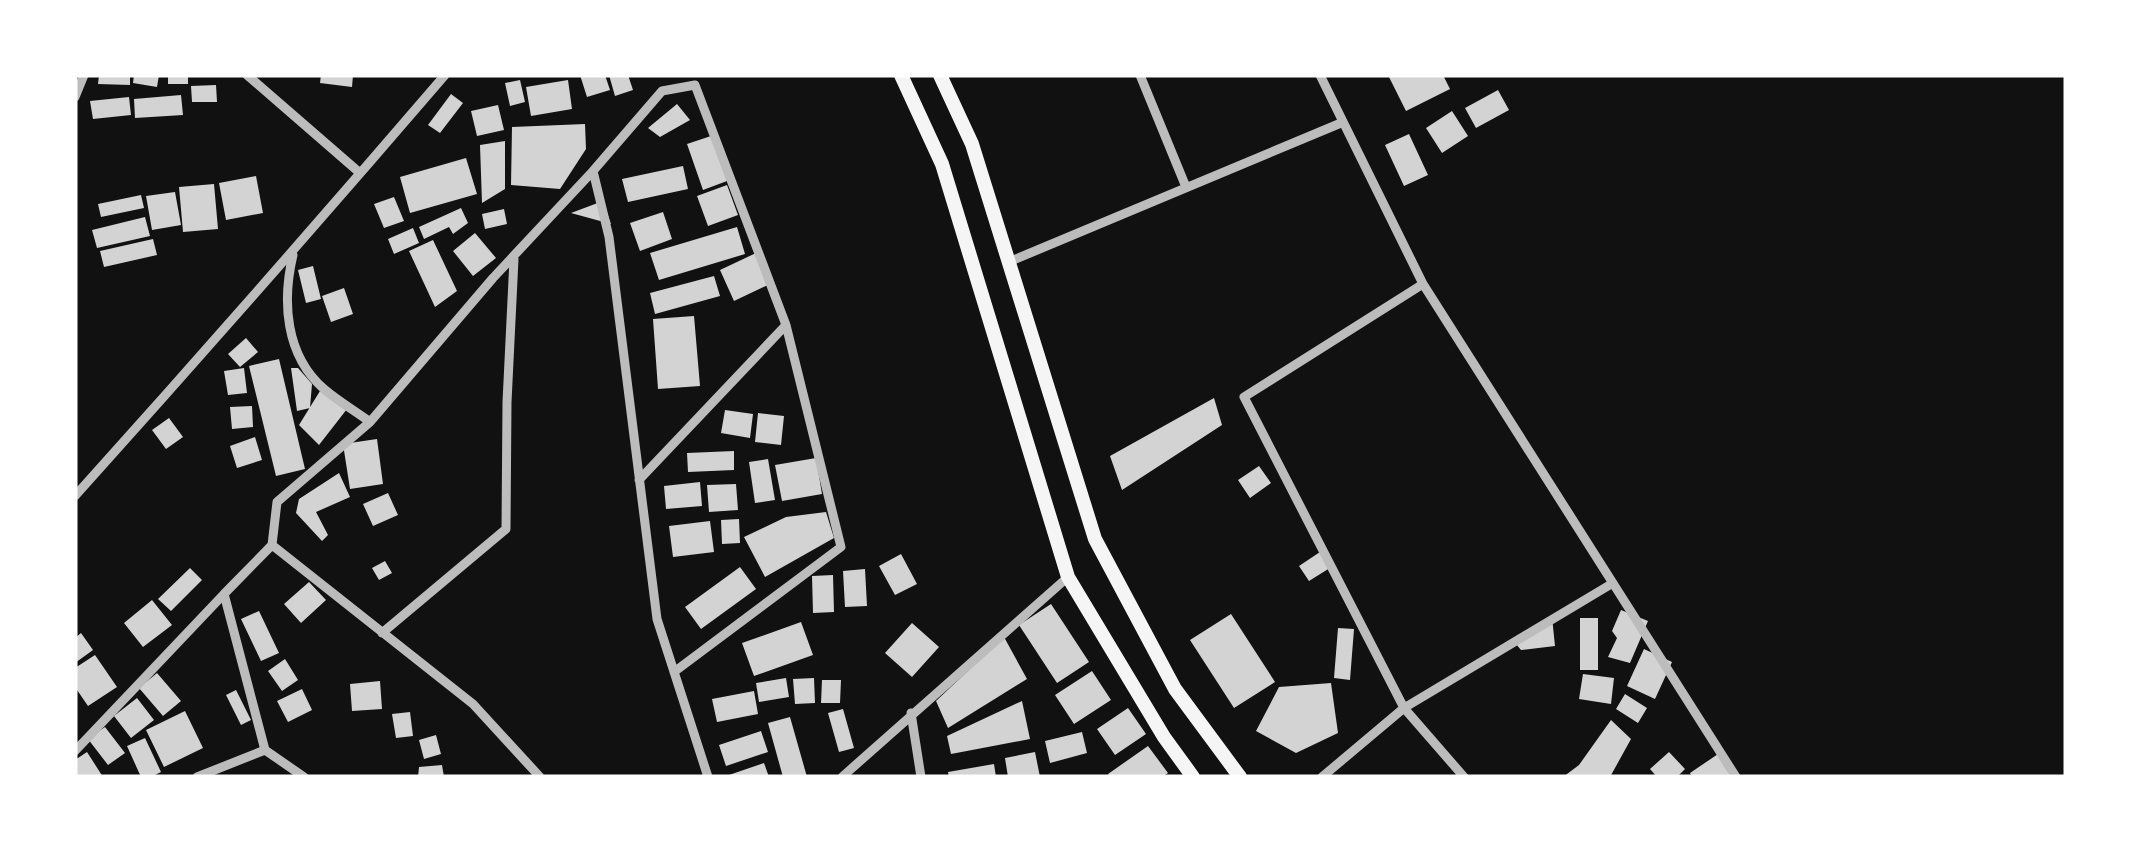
<svg xmlns="http://www.w3.org/2000/svg" width="2141" height="852" viewBox="0 0 2141 852" font-family="Signika,sans-serif">
  <style>
    .building { fill: #d3d3d3 }
    .lines { fill: none; stroke-linecap: round; stroke-linejoin: round }
    .minor { stroke: #bcbcbc; stroke-width: 9 }
    .primary { stroke: #f5f5f5; stroke-width: 14 }
  </style>
  <rect width="100%" height="100%" fill="#111"/>
  <!-- building -->
  <path class="building" d="M99 75H130V85L98 84Z
    M134 75H159L157 87 133 83Z
    M168 75H188V84H168Z
    M321 75H353L352 87 320 83Z
    M580 75H605L610 90 587 97Z
    M609 75H628L633 90 615 96Z
    M1388 75H1443L1450 89 1406 111Z
    M520 80 525 102 510 106 505 83Z
    M568 80 572 109 531 116 526 87Z
    M216 85 217 102H192L191 86Z
    M1498 90 1509 110 1476 128 1465 108Z
    M451 94 463 103 440 133 428 125Z
    M181 95 183 115 135 118 134 99Z
    M129 97 131 115 93 119 90 101Z
    M677 104 690 120 660 137 648 128Z
    M498 105 504 130 477 136 471 111Z
    M1452 111 1468 136 1442 153 1426 128Z
    M585 124 586 149 560 189 511 185 512 127Z
    M1409 134 1428 175 1404 186 1385 145Z
    M711 136 727 181 703 190 687 144Z
    M505 141V189L482 203 480 145Z
    M466 158 477 194 410 213 400 177Z
    M683 166 688 189 628 202 622 179Z
    M256 176 263 213 226 220 219 183Z
    M214 184 218 229 183 232 179 187Z
    M727 185 738 215 708 226 697 196Z
    M175 192 181 225 152 230 146 196Z
    M141 195 144 208 101 217 98 204Z
    M394 197 404 221 384 228 374 204Z
    M603 201 611 224 571 213Z
    M461 208 468 223 453 234 449 227 424 239 419 227Z
    M504 209 507 224 485 229 482 214Z
    M663 212 672 239 640 251 630 223Z
    M145 217 150 236 97 248 92 230Z
    M737 227 745 254 659 280 650 253Z
    M413 228 419 243 394 254 388 239Z
    M475 233 496 258 473 276 453 251Z
    M153 239 157 255 104 267 100 251Z
    M433 240 457 291 435 307 409 251Z
    M756 253 770 284 734 301 720 270Z
    M313 266 321 299 306 303 298 270Z
    M714 276 720 296 655 314 650 293Z
    M344 288 353 314 331 322 322 296Z
    M694 316 700 386 658 389 653 319Z
    M246 338 258 352 240 367 228 354Z
    M279 359 305 469 276 476 249 366Z
    M244 368 247 393 228 395 224 371Z
    M291 368H298L312 384 310 408 297 411Z
    M320 391 347 409 319 445 299 425Z
    M1214 398 1222 425 1122 490 1110 456Z
    M252 406 253 427 232 429 230 407Z
    M725 410 753 414 750 438 721 433Z
    M758 413 784 416 781 445 755 442Z
    M169 418 183 437 166 449 152 430Z
    M255 437 262 460 237 468 230 446Z
    M377 439 383 484 350 489 343 444Z
    M734 451V470L688 472 687 453Z
    M816 458 822 494 782 501 775 465Z
    M768 459 775 500 755 503 749 462Z
    M1259 466 1271 483 1250 498 1238 480Z
    M339 473 350 497 316 512 328 535 322 541 296 513 299 499Z
    M700 482 702 506 666 509 664 486Z
    M736 484 738 510 709 512 707 485Z
    M388 493 398 515 373 526 363 504Z
    M826 512 834 538 765 577 744 537 786 517Z
    M739 519 740 543 722 544 721 520Z
    M710 521 714 552 673 557 669 526Z
    M1323 550 1333 566 1309 581 1299 566Z
    M901 554 917 584 895 595 879 566Z
    M385 561 392 573 379 580 372 568Z
    M740 567 756 589 701 629 685 607Z
    M190 568 202 580 171 611 158 599Z
    M865 569 867 606 845 607 843 571Z
    M833 575 834 612 813 613 812 576Z
    M309 582 326 600 301 623 284 604Z
    M152 600 172 625 143 647 124 623Z
    M1051 604 1089 662 1057 683 1019 625Z
    M1621 610 1648 621 1630 663 1608 657 1617 638 1612 631Z
    M259 611 279 653 261 661 241 619Z
    M1231 614 1275 682 1234 708 1190 640Z
    M1552 617 1555 646 1521 650 1516 644Z
    M1580 618H1598V670H1580Z
    M801 622 813 655 754 676 742 643Z
    M912 623 939 647 912 677 885 653Z
    M1338 628 1354 629 1350 680 1334 678Z
    M81 633 93 650 75 663V638Z
    M1004 637 1027 679 948 728 936 701Z
    M1644 649 1672 662 1655 699 1627 686Z
    M95 655 117 687 88 706 75 687V668Z
    M285 659 298 680 282 691 268 671Z
    M1092 671 1111 700 1074 724 1055 695Z
    M157 673 181 701 163 716 139 688Z
    M1583 674 1614 678 1611 704 1579 699Z
    M786 678 789 697 759 702 756 683Z
    M814 678 815 703 795 704 793 679Z
    M822 680H841L840 703H821Z
    M380 681 382 709 352 711 350 684Z
    M1331 683 1338 733 1296 753 1256 731 1279 687Z
    M302 689 312 710 288 722 277 701Z
    M236 690 251 720 241 725 226 695Z
    M754 691 758 714 717 722 712 699Z
    M1625 694 1647 708 1638 723 1616 709Z
    M137 698 154 720 131 738 114 716Z
    M1022 701 1030 739 951 754 947 736Z
    M1128 708 1146 734 1115 755 1097 729Z
    M843 709 854 748 839 752 828 713Z
    M185 711 203 748 164 767 146 730Z
    M410 712 413 736 396 738 392 714Z
    M790 717 807 777H783L768 723Z
    M1611 720 1631 739 1610 777H1563L1579 765Z
    M105 727 125 753 108 765 88 739Z
    M761 731 768 752 726 766 719 745Z
    M1082 732 1087 753 1050 763 1045 741Z
    M436 735 441 754 424 759 419 740Z
    M145 738 161 772 151 777H141L127 746Z
    M1148 746 1168 773 1162 777H1110L1108 774Z
    M87 752 103 777H75V760Z
    M1035 752 1040 777H1008L1005 758Z
    M1669 752 1685 769 1677 777H1657L1650 769Z
    M1721 752 1736 773 1730 777H1692L1690 773Z
    M764 763 769 777H726V776Z
    M994 764 996 777H949L948 772Z
    M442 765 444 777H418L419 767Z"/>
  <g class="lines">
    <!-- minor -->
    <path class="minor" d="M247 75 360 173
      M1140 75 1186 187
      M1320 75 1423 284 1736 777
      M75 97 84 75
      M293 255C282 301 285 355 324 389 338 401 355 411 370 422
      M1011 261 1341 123
      M1423 284 1244 397 1404 708 1464 777
      M639 480 786 325
      M75 496C200 357 323 217 445 75
      M382 633 506 529 507 402 514 259
      M674 672 841 547 786 325 695 85 662 91 593 171 609 237 657 619 708 777
      M911 713 921 777
      M265 750 224 594 272 545
      M75 751 224 594
      M197 777 265 750 304 777
      M540 777 473 704 272 545 277 502 370 422 493 278 593 171
      M842 777 1068 577
      M1322 777 1404 708 1613 583"/>
    <!-- primary -->
    <path class="primary" d="M901 75 942 164 1068 577 1164 737 1193 777
      M940 75 972 144 1095 539 1175 689 1240 777"/>
  </g>
  <!-- border -->
  <rect width="2141" height="852" fill="none" stroke="#ffffff" stroke-width="155"/>
</svg>
